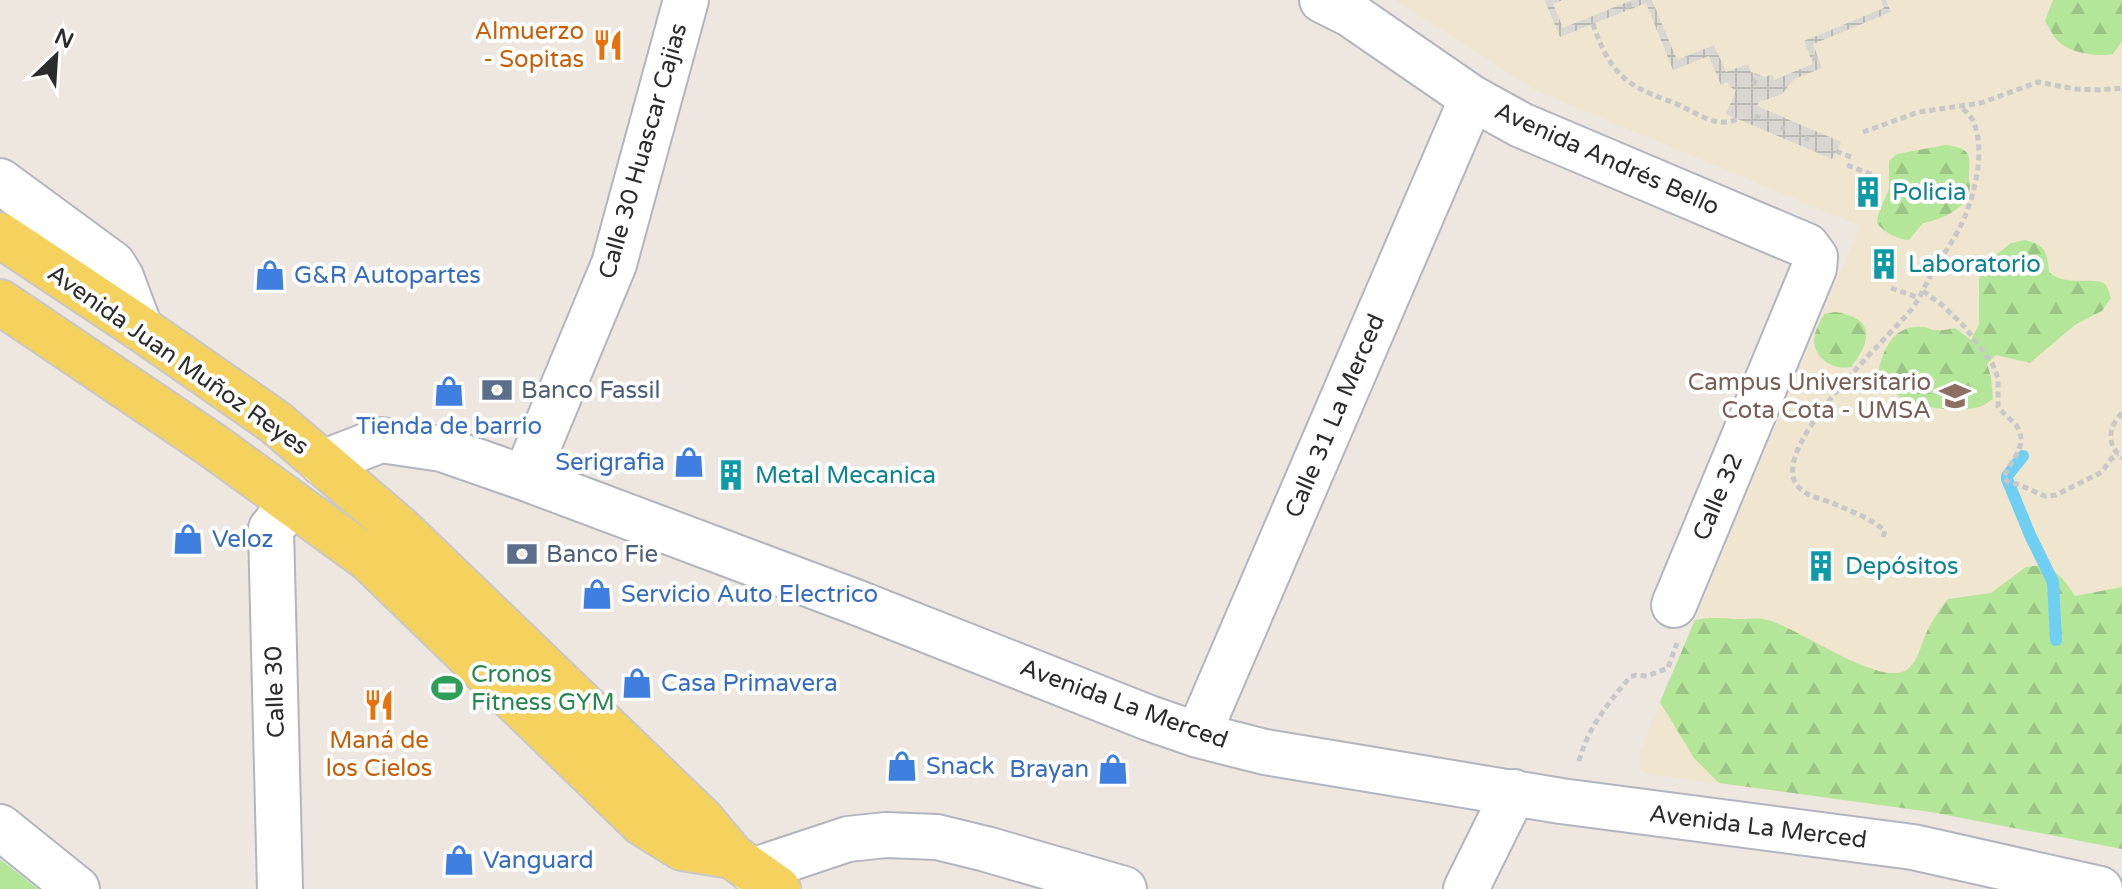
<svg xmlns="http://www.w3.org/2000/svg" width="2122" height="889" viewBox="0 0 2122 889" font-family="'Varela Round',sans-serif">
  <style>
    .education { fill: #f0e5ce }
    .grass { fill: #b4e69a }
    .forest { fill: url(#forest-firs) }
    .plaza { fill: url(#plaza-grid) }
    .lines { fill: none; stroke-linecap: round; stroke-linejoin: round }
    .stream { stroke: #6fcff2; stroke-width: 12 }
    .minor-casing { stroke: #b2b5c0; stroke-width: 48 }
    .major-casing { stroke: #c8c8c8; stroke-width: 48 }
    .path { stroke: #c8c8c8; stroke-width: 5; stroke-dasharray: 6 4; stroke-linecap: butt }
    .minor { stroke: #fff; stroke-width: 44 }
    .major { stroke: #f5d25d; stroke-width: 44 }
    .labels { text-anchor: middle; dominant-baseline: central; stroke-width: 8; stroke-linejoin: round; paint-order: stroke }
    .food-label { font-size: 24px; fill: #c56008; stroke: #fff; text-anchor: end }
    .street-label { font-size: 24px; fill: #2c2c2c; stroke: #fff }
    .culture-label { font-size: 24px; fill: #0d838f; stroke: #fff; text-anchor: start }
    .shop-label { font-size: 24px; fill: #366cbe; stroke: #fff; text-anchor: start }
    .education-label { font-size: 24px; fill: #785e54; stroke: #fff; text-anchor: end }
    .service-label { font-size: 24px; fill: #4e5e75; stroke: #fff; text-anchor: start }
    .leisure-label { font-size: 24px; fill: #27864d; stroke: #fff; text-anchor: start }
  </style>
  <defs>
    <pattern id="forest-firs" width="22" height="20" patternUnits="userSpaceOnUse" patternTransform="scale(2)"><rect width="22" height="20" fill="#b4e69a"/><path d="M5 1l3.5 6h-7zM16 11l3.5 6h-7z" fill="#9bc585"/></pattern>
    <pattern id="plaza-grid" width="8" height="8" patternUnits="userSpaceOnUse" patternTransform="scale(2)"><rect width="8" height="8" fill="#dad7d2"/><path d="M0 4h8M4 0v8" fill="none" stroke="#bbb9b4"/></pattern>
  </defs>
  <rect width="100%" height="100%" fill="#eee7df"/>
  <!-- education -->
  <path class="education" d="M1395 0H2122V849L1931 812 1648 774 1641 770 1638 763V756L1860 226 1537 91Z"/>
  <!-- grass -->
  <path class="grass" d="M0 859 38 889H0Z"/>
  <!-- forest -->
  <path class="forest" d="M2053 0H2122V41L2113 54C2095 57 2068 53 2056 39 2052 34 2049 27 2045 21Z
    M1946 145C1968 148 1971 152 1969 173 1968 178 1970 182 1970 186 1970 208 1941 220 1923 223L1909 240C1895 239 1887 233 1877 224L1878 215 1889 189V161L1897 154Z
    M2025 240C2045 245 2047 251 2049 272 2066 288 2097 275 2106 285 2108 288 2110 295 2111 298L2102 311 2076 324 2030 363 1996 355 1987 364 1991 377 1993 399C1989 401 1986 404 1982 406 1964 413 1916 409 1900 397 1892 391 1885 382 1878 373 1883 350 1893 324 1923 327 1927 327 1931 330 1935 330 1942 331 1949 329 1955 328L1971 340 1979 324V280L1982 266 2011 243Z
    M1835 312C1874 317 1873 340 1851 367 1834 371 1813 358 1814 339 1815 330 1820 322 1824 314Z
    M2043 565C2059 572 2066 582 2075 596L2122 587V849L1931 812 1719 783 1694 758 1660 702 1695 620C1715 616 1725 619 1744 619 1750 619 1757 618 1763 619 1796 624 1883 692 1909 668 1919 659 1920 647 1925 636 1931 622 1939 610 1948 599L1991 593 2026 567Z"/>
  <!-- plaza -->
  <path class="plaza" d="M1548 0H1563L1553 4 1563 28 1632 0H1652L1677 60 1714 45 1726 72 1748 64 1751 72 1765 77 1772 74 1774 80 1813 64 1804 41 1884 8 1881 0H1886L1891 12 1813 44 1822 68 1794 79 1782 94 1763 101 1760 100 1757 106 1841 142 1832 159 1726 114 1736 90 1730 87 1727 82 1721 85 1709 56 1673 70 1646 3 1560 37 1545 1Z"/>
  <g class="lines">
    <!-- stream -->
    <path class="stream" d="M2023 456 2007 476V479L2030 535 2053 582 2056 640"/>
    <defs>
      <path id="minor" d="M1322 0 1350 14 1472 98 1521 125 1807 246 1815 257 1814 268 1674 605
        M0 181 113 264 121 277 140 328
        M322 463 381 440 442 449 525 478 853 601 1149 718 1198 735 1265 752 1561 801 1913 847 2100 889
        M525 478 614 264 686 0
        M1198 735 1472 98
        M0 827 77 889
        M752 871 848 839 886 835 937 837 986 849 1124 889
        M280 889 271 529 291 503
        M1466 889 1514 792"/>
      <path id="major" d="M0 235 140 328 275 422 401 530 701 819 732 856 778 889
        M0 302 212 445 369 559 642 823 682 848 732 856"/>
    </defs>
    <!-- minor casing -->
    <use href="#minor" class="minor-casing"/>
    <!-- major casing -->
    <use href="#major" class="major-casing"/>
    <!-- path -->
    <path class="path" d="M1626 7 1633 4
      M1593 24C1599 42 1606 59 1619 73 1634 89 1654 95 1674 103 1693 110 1716 130 1737 119
      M1814 55 1816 62
      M1753 85 1758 74
      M1755 116 1760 118
      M1781 127 1785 129
      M1863 132 1919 112 1981 103 2038 82 2075 89 2100 90 2122 88
      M1805 138 1809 139
      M1836 151 1851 157
      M1847 165 1873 175 1871 183
      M1891 288 1919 298
      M1923 291 1942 305 1965 327 1992 363 1998 378V406C2003 415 2015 421 2019 430 2027 450 2008 462 2004 478L2009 483 2017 484 2045 496 2056 495 2102 472 2111 459 2118 454
      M2122 413C2108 428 2106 444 2122 458
      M1883 537 1885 531C1872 519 1853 512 1837 505 1823 498 1804 498 1795 482 1775 442 1886 340 1911 310 1920 299 1925 285 1932 273 1940 259 1950 246 1958 231 1973 204 1988 149 1972 119 1969 114 1964 110 1960 106
      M1579 761C1588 728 1608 703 1630 677L1636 675 1647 676 1668 668 1677 643"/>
    <!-- minor -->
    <use href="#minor" class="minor"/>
    <!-- major -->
    <use href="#major" class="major"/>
  </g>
  <!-- icons -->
  <defs>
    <symbol id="restaurant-bare" viewBox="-9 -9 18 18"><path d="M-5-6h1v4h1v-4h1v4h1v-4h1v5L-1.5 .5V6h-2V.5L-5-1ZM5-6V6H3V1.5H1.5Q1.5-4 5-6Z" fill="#e8710a" stroke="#fff" stroke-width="2.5" paint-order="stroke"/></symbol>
    <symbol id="building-bare" viewBox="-9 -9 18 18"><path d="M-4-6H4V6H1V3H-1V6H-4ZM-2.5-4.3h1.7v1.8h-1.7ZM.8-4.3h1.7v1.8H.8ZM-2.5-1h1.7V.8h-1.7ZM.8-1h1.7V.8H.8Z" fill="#0f9aa8" stroke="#fff" stroke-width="2.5" paint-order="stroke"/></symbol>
    <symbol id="shop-bare" viewBox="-9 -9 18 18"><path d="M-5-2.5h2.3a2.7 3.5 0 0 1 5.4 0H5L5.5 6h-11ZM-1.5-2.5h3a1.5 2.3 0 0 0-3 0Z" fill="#3f7fe0" stroke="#fff" stroke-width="2.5" paint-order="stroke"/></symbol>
    <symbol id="bank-bare" viewBox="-9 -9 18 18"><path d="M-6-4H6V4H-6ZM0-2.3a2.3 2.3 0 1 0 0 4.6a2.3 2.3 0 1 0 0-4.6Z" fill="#5c6f8a" stroke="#fff" stroke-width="2.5" paint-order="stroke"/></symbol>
    <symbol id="university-bare" viewBox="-9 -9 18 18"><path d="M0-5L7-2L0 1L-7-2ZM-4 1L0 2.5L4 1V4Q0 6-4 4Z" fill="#8d6e63" stroke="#fff" stroke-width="2.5" paint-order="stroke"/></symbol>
    <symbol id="stadium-bare" viewBox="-9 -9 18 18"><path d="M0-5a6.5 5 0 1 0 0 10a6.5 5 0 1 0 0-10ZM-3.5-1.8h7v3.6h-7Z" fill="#2e9e5b" stroke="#fff" stroke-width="2.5" paint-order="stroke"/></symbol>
  </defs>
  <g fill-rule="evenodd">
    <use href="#restaurant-bare" x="586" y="23" width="44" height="44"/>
    <use href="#building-bare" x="1846" y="170" width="44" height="44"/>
    <use href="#building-bare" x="1862" y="242" width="44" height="44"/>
    <use href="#shop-bare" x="248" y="253" width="44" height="44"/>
    <use href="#bank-bare" x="475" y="368" width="44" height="44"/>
    <use href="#shop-bare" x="427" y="369" width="44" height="44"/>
    <use href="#university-bare" x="1933" y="374" width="44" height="44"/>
    <use href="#shop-bare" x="667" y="440" width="44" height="44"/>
    <use href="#building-bare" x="709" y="453" width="44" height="44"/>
    <use href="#shop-bare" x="166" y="517" width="44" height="44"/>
    <use href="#bank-bare" x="500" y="532" width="44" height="44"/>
    <use href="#building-bare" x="1799" y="544" width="44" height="44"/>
    <use href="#shop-bare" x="575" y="572" width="44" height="44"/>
    <use href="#shop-bare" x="615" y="661" width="44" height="44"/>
    <use href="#stadium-bare" x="425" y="666" width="44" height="44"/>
    <use href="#restaurant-bare" x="357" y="683" width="44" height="44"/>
    <use href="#shop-bare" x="880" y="744" width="44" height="44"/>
    <use href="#shop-bare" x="1091" y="747" width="44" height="44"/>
    <use href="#shop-bare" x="437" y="838" width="44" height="44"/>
  </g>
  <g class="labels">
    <!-- food labels -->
    <g class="food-label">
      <text x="584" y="31">Almuerzo<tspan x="584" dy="28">- Sopitas</tspan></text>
      <text x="379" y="740" text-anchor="middle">Maná de<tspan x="379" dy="28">los Cielos</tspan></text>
    </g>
    <!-- street labels -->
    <g class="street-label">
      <text transform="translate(643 151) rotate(-74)">Calle 30 Huascar Cajias</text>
      <text transform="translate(1607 159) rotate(24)">Avenida Andrés Bello</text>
      <text transform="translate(178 360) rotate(35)">Avenida Juan Muñoz Reyes</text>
      <text transform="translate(1335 416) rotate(-67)">Calle 31 La Merced</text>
      <text transform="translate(1718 497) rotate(-67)">Calle 32</text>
      <text transform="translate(275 692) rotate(-92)">Calle 30</text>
      <text transform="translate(1124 704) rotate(20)">Avenida La Merced</text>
      <text transform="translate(1758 827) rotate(7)">Avenida La Merced</text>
    </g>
    <!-- culture labels -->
    <g class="culture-label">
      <text x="1892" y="192">Policia</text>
      <text x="1908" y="264">Laboratorio</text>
      <text x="755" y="475">Metal Mecanica</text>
      <text x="1845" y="566">Depósitos</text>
    </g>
    <!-- shop labels -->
    <g class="shop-label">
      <text x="294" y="275">G&amp;R Autopartes</text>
      <text x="449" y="426" text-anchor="middle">Tienda de barrio</text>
      <text x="665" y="462" text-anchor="end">Serigrafia</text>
      <text x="212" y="539">Veloz</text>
      <text x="621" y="594">Servicio Auto Electrico</text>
      <text x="661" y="683">Casa Primavera</text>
      <text x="926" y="766">Snack</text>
      <text x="1089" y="769" text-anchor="end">Brayan</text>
      <text x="483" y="860">Vanguard</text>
    </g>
    <!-- education labels -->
    <g class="education-label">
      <text x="1931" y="382">Campus Universitario<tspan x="1931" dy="28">Cota Cota - UMSA</tspan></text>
    </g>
    <!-- service labels -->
    <g class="service-label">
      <text x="521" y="390">Banco Fassil</text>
      <text x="546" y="554">Banco Fie</text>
    </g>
    <!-- leisure labels -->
    <g class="leisure-label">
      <text x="471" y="674">Cronos<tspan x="471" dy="28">Fitness GYM</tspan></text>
    </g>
  </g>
  <!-- north arrow -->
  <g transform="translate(56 56) rotate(25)" stroke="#ffffff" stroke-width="6" paint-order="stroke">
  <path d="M0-6L14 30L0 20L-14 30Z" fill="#2c2c2c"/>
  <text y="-12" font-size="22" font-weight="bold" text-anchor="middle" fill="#2c2c2c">N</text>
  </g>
</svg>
